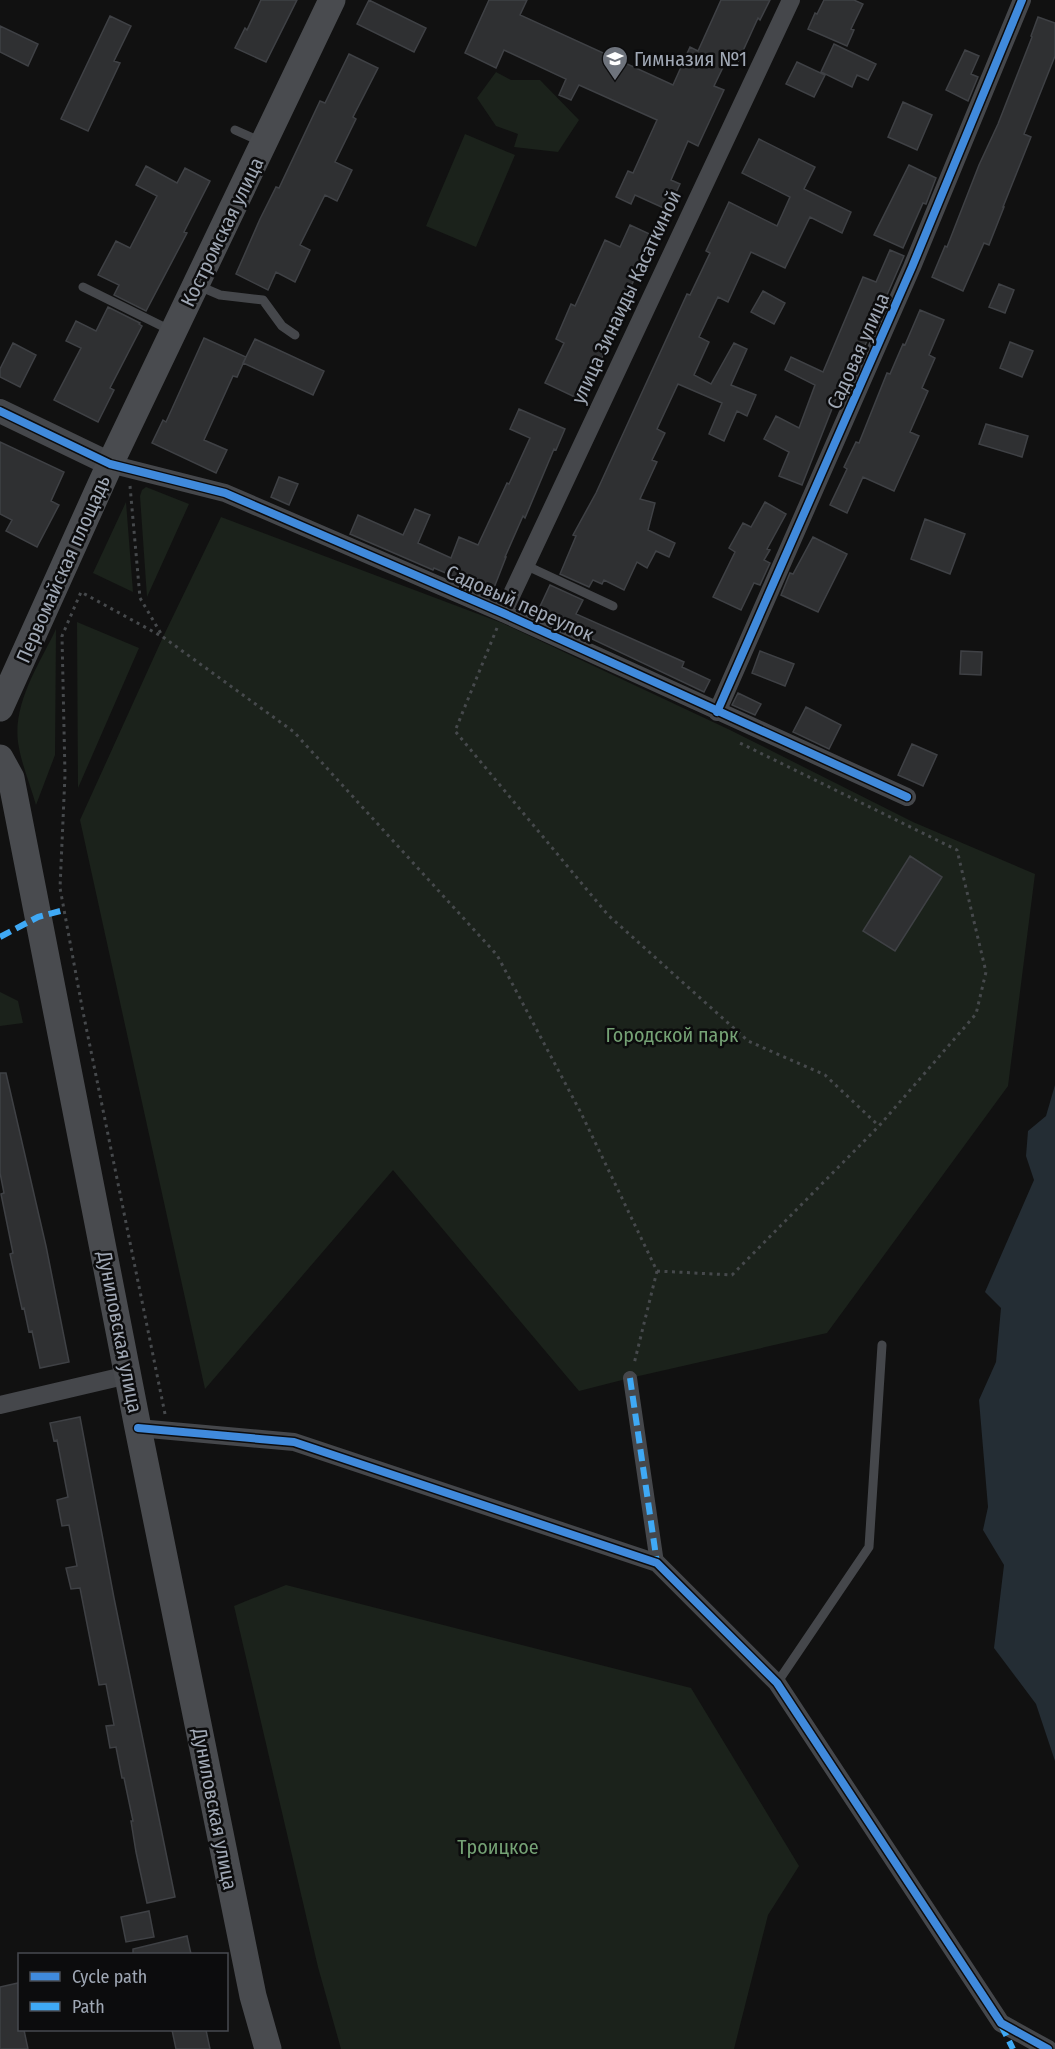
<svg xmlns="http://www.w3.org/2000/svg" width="1055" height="2049" viewBox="0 0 1055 2049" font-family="'Fira Sans Condensed',sans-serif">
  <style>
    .green { fill: #1b221b }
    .water { fill: #242d34 }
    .building { fill: #2f3032; stroke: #3f4145; stroke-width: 1.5 }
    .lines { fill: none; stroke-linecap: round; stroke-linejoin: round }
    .path { stroke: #46494c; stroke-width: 3; stroke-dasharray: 3 4.5; stroke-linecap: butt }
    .service { stroke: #45474b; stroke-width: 9 }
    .pedestrian { stroke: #45474b; stroke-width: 14 }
    .minor { stroke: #45474b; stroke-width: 18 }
    .tertiary { stroke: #45474b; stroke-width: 24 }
    .secondary { stroke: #494b4f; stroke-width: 27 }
    .quiet { stroke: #3fa9f5; stroke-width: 6; stroke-dasharray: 12 6; stroke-linecap: butt }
    .cycleway-casing { stroke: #0c0c0d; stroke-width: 11 }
    .cycleway { stroke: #408adc; stroke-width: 8 }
    .labels { text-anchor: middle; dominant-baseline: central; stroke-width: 5; stroke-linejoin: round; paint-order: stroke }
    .poi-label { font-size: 20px; fill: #a0a8b5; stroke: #0c0c0d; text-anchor: start }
    .street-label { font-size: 20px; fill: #a0a8b5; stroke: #0c0c0d }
    .park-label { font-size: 20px; fill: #75a275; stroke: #0c0c0d }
  </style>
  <rect width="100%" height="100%" fill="#111"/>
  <!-- green -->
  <path class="green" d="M496 72 511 80H540L579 120 558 152 514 147 518 134 496 126 477 98Z
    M465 134 515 155 476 247 426 226Z
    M146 487 189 504 147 597 140 496 142 490Z
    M126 502 133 592 93 573Z
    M221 517 502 623 730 730 913 822 1035 874 1008 1086 827 1333 630 1378 579 1391 393 1170 205 1389 80 820 163 637Z
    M77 622 139 648 78 788Z
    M56 629 55 755 36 805C30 784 21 763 18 742 13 702 40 663 56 629Z
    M0 992 18 1001 23 1023 0 1026Z
    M286 1585 691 1688 799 1866 768 1915 734 2049H341L318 1967 234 1606Z"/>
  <!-- water -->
  <path class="water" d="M1055 1085V1761L1036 1704 994 1648 1004 1565 983 1530 988 1507 979 1400 996 1362 1001 1308 985 1292 1034 1180 1026 1156 1028 1131 1046 1116Z"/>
  <!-- building -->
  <path class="building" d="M261 0H297L266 62 235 48 245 28 247 30Z
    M369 0 426 28 414 52 357 24Z
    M489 0H527L520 15 673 85 690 47 698 51 721 0H770L760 20 758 18 737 64 727 59 714 86 724 90 698 146 688 141 671 180 680 184 668 210 635 195 631 204 616 197 628 171 633 173 657 120 579 85 571 100 559 95 566 79 504 50 496 68 465 53Z
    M824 0H854L863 4 851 29 854 30 847 46 808 29 815 13 817 14Z
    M110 16 131 26 114 61 120 63 88 131 61 119Z
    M1038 17 1055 23V56L1024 134 1031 137 1003 207H1004L989 245 984 243 963 291 932 277 945 246 947 247 979 165 998 124 1032 37 1031 36Z
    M0 26 38 44 28 66 0 52Z
    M834 44 876 64 868 80 857 75 852 87 821 72Z
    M965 50 979 56 971 74 978 77 968 101 946 90Z
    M349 54 378 68 353 117 356 119 335 162 352 170 337 201 325 195 300 245 310 250 295 282 276 272 268 290 236 274 260 219 276 187 279 188 320 101 325 103Z
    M797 62 825 75 814 97 786 84Z
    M903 102 932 115 917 150 888 137Z
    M759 139 815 167 804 189 851 212 842 233 810 217 785 268 751 252 728 302 718 297 699 337 709 342 694 375 711 384 734 343 747 349 731 385 756 395 747 416 737 411 724 441 709 434 722 403 678 384 657 429 665 433 652 460 657 462 640 499 655 503 648 530 675 543 669 557 656 551 647 568 637 562 624 590 604 580 602 584 593 580 589 587 560 574 576 536 573 535 596 493 687 294 690 295 710 253 706 251 729 202 777 226 790 197 742 173Z
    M909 165 936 178 926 204 923 203 903 248 874 235Z
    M146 166 177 183 185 168 210 181 184 232 187 233 146 311 114 295 119 285 98 275 116 241 130 248 157 196 136 185Z
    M630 225 654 236 608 337 611 338 601 360 598 358 579 399 545 383 564 343 556 339 571 304 575 306 605 240 620 247Z
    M890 250 904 256 859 359H857L844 393 839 391 802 485 779 476 789 452 764 439 776 416 799 428 815 385 785 370 791 357 823 372 863 277 876 282Z
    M999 284 1014 290 1005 313 989 307Z
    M763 291 785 303 774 324 751 312Z
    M108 307 140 323 139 324 142 326 110 388 114 390 98 422 54 400 81 348 66 341 76 321 96 331Z
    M920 310 944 320 929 355 935 358 922 388 928 391 910 432 919 436 894 491 863 477 847 513 830 505 847 469 844 467 856 442 859 443 887 373 890 374 903 344 905 345Z
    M204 338 246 357 237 377 233 376 204 440 227 450 216 473 152 443 163 420 166 422Z
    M255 339 324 371 313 395 243 363Z
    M1010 342 1033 351 1022 377 1000 368Z
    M13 343 36 355 20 387 0 377V369Z
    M519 409 565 429 556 450 554 449 525 518 523 516 505 557H506L492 593 434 568 433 570 350 534 358 515 403 535 415 509 430 515 418 543 451 558 459 537 478 545 507 483 509 484 530 438 510 429Z
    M986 424 1028 436 1022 457 979 444Z
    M0 442 64 472 51 501 59 505 37 547 6 531 12 520 0 514Z
    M279 477 298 484 289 505 271 497Z
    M765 502 786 514 767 549 770 550 764 560 770 563 760 585 754 583 741 610 713 597 735 552 729 548 743 523 751 527Z
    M925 519 965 534 950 574 911 559Z
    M813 537 847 554 818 612 781 595 790 573 793 574Z
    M550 585 583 600 576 614 684 662 682 667 710 680 704 692 537 613Z
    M760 651 794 664 785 686 752 673Z
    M961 651 982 652 981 675 960 674Z
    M738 693 761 704 755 715 732 705Z
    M806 707 841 725 829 749 793 732Z
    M912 744 937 755 923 786 898 775Z
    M910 856 942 877 895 951 863 931Z
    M0 1073H6L46 1246 69 1362 40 1368 32 1331 29 1332 24 1308 22 1309 10 1254 13 1253 1 1194 4 1193 0 1173Z
    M80 1417 114 1598 175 1897 147 1903 136 1852 131 1821H133L124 1778H122L116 1747 110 1748 106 1726 114 1725 106 1684 99 1685 80 1588 71 1589 66 1568 77 1566 69 1525 62 1526 57 1500 68 1497 57 1440 54 1441 50 1423Z
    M149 1911 154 1937 126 1942 121 1917Z
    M187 1936 191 1954H133V1949Z
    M18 1983 20 2030H24L28 2049H0V1987Z
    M172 2030H206L210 2049H176Z"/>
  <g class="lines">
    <!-- path -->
    <path class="path" d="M130 486 140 598 163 637
      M497 628 455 731 608 915 748 1041 825 1075 879 1126
      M657 1271 732 1275 879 1126 976 1014 986 972 957 850 740 743
      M165 1414 82 1007 60 888 65 775 62 636 81 592 163 637 294 732 497 955 581 1113 657 1271 634 1364"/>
    <!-- service -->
    <path class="service" d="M235 130 262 142
      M199 286 220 295 263 300 282 326 295 335
      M83 287 172 331
      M525 565 613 606
      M777 1683 869 1547 882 1345"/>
    <!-- pedestrian -->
    <path class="pedestrian" d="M630 1378 657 1563"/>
    <!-- minor -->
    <path class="minor" d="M110 464 225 493 503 613 907 797
      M503 613 791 0
      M717 712 912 267 1022 0
      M0 1405 128 1375
      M138 1428 294 1442 657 1563 777 1683 1001 2023 1048 2049"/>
    <!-- tertiary -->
    <path class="tertiary" d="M0 411 110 464"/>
    <!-- secondary -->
    <path class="secondary" d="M0 708 110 464 332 0
      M0 758 11 778 138 1428 253 1996 268 2049"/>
    <!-- quiet -->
    <path class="quiet" d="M0 937 38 917 64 910
      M630 1378 657 1563
      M1001 2025 1013 2049"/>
    <defs>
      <path id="cycleway" d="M0 411 110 464 225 493 503 613 907 797
        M717 712 912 267 1022 0
        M138 1428 294 1442 657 1563 777 1683 1001 2023 1048 2049"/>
    </defs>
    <!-- cycleway casing -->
    <use href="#cycleway" class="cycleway-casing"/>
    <!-- cycleway -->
    <use href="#cycleway" class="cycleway"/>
  </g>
  <!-- icons -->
  <defs>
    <symbol id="school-pin" viewBox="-11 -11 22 30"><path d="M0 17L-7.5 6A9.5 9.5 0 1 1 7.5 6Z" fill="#6e737c" stroke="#0c0c0d"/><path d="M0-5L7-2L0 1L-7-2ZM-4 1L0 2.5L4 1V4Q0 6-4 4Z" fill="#fff"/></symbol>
  </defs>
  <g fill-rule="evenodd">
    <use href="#school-pin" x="600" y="44" width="30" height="40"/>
  </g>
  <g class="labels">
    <!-- poi labels -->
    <g class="poi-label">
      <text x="634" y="59">Гимназия №1</text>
    </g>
    <!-- street labels -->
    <g class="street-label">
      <text transform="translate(222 232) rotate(-64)">Костромская улица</text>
      <text transform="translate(626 297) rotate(-65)">улица Зинаиды Касаткиной</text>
      <text transform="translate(858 351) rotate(-66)">Садовая улица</text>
      <text transform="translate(63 569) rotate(-66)">Первомайская площадь</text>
      <text transform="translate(520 603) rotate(24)">Садовый переулок</text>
      <text transform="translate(120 1332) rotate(79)">Дуниловская улица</text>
      <text transform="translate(215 1809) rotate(79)">Дуниловская улица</text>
    </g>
    <!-- park labels -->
    <g class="park-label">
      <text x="672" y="1035">Городской парк</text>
      <text x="498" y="1847">Троицкое</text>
    </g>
  </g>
  <!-- legend -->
  <rect x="18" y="1953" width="210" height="78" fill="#0c0c0d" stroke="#474a50" stroke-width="1.5"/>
  <rect x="30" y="1972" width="30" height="9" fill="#408adc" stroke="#474a50" stroke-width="1.5"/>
  <text x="72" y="1983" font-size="18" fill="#a0a8b5">Cycle path</text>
  <rect x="30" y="2002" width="30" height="9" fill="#3fa9f5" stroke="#474a50" stroke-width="1.5"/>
  <text x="72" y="2013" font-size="18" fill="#a0a8b5">Path</text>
</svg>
